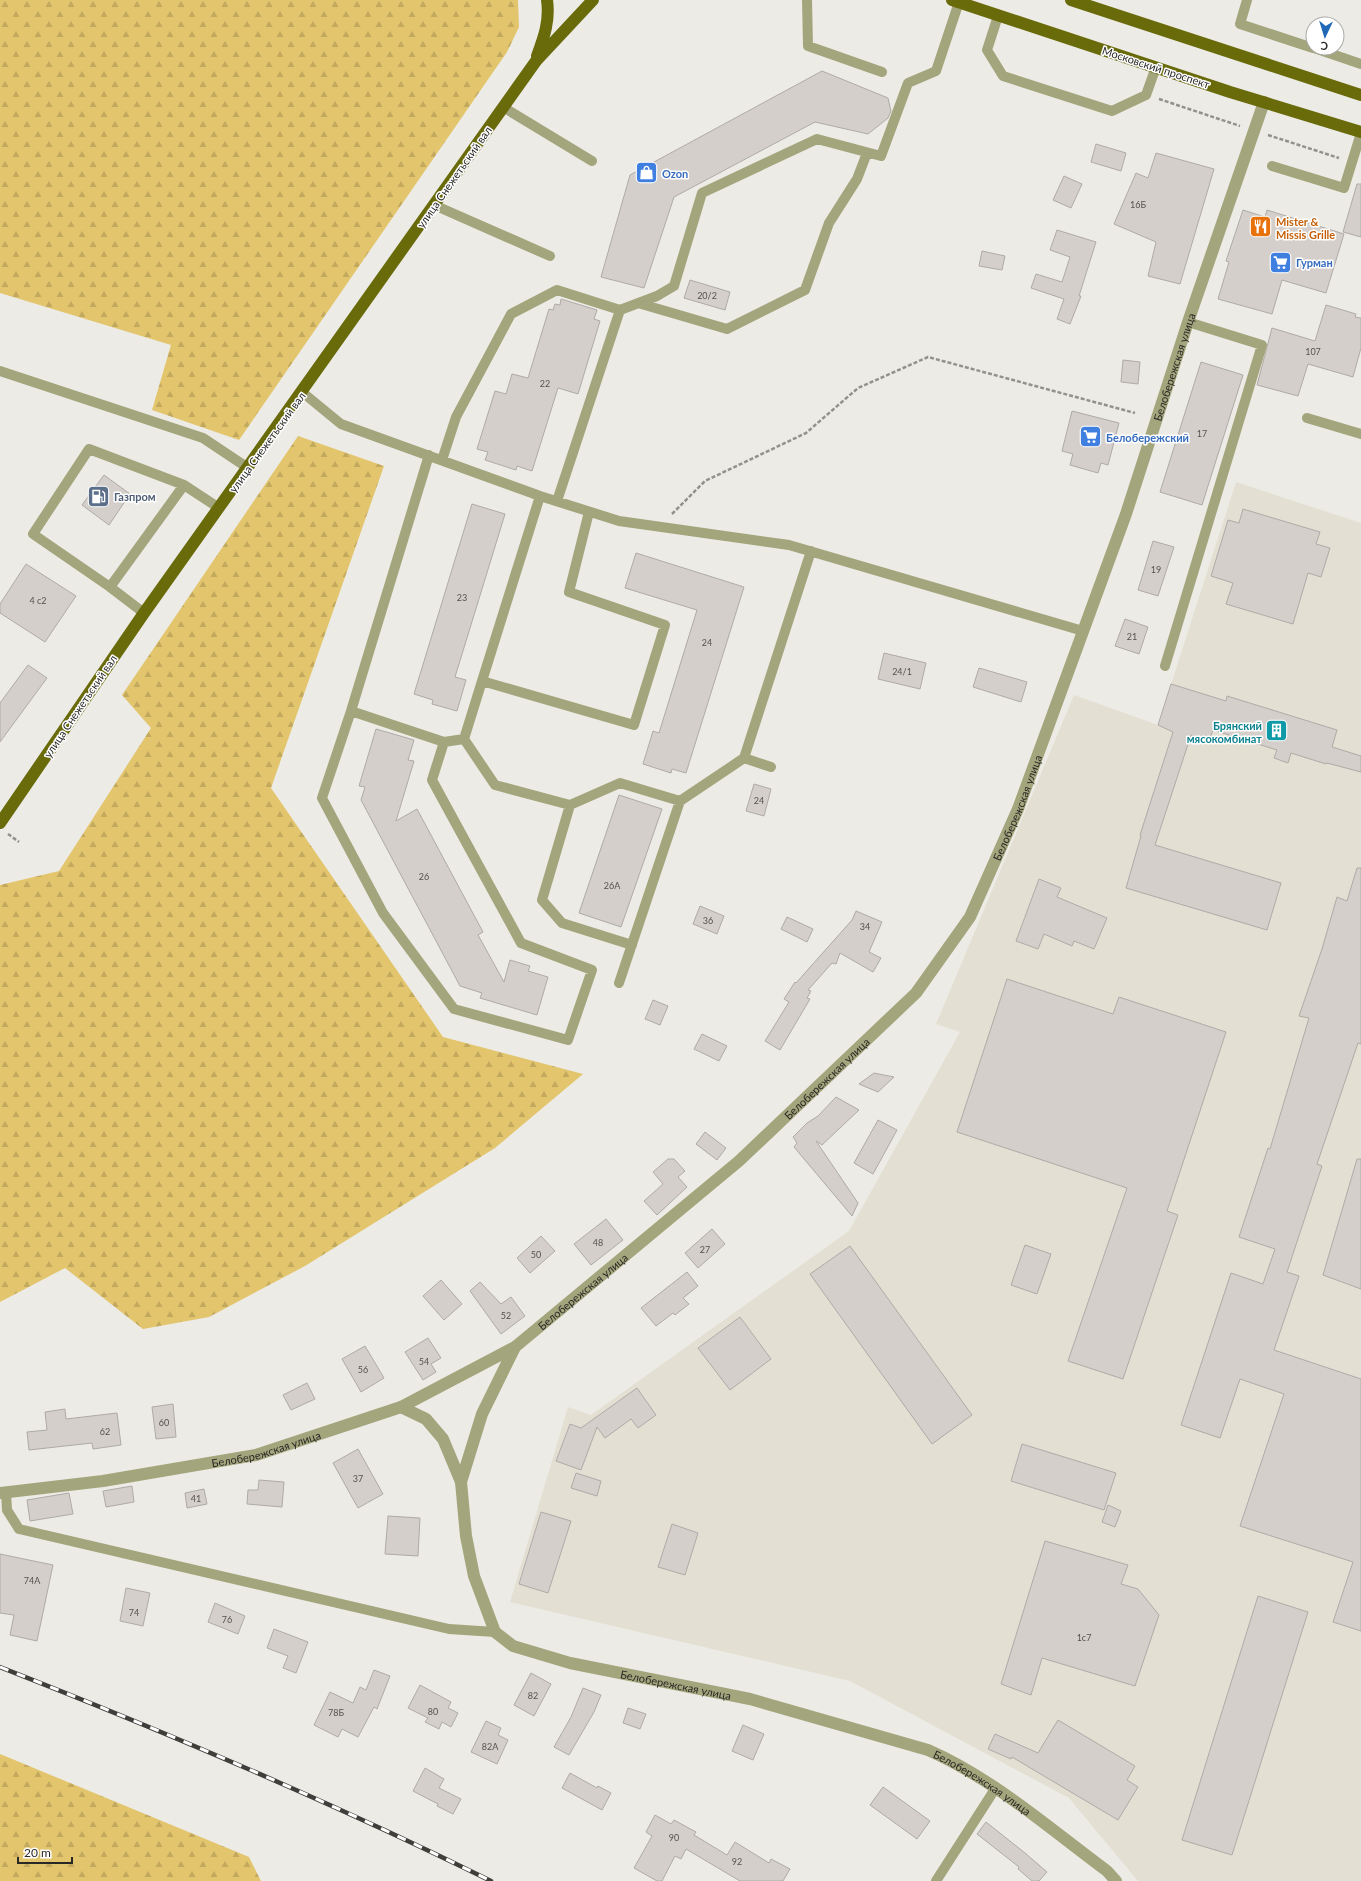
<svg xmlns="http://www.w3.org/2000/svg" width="1361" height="1881" viewBox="0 0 1361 1881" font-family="Lato,sans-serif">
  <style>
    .built { fill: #e3dfd2 }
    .forest { fill: url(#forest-firs) }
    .building { fill: #d5cfcc; stroke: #afaaa7 }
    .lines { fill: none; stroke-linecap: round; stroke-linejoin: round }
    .path { stroke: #92918d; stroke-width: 2.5; stroke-dasharray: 4 2; stroke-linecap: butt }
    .lane { stroke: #a3a57c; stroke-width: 10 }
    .street { stroke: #a3a57c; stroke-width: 12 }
    .primary { stroke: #696a0a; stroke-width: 12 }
    .rail-casing { stroke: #3e3e3b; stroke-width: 4.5 }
    .rail { stroke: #fff; stroke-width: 3; stroke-dasharray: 9; stroke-linecap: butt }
    .labels { text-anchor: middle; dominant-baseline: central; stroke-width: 3; stroke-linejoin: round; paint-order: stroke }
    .number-label { font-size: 9px; fill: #535250 }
    .street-label { font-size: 11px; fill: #282826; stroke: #fff }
    .shop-label { font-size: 11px; font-weight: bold; fill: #366cbe; stroke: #fff; text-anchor: start }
    .food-label { font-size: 11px; font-weight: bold; fill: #c56008; stroke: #fff; text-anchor: start }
    .service-label { font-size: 11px; font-weight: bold; fill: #4e5e75; stroke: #fff; text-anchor: start }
    .culture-label { font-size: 11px; font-weight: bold; fill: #0d838f; stroke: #fff; text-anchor: end }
  </style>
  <defs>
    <pattern id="forest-firs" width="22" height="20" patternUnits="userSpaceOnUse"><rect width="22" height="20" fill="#e2c56c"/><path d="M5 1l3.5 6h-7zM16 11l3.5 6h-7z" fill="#c2a95d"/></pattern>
  </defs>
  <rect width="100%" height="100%" fill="#edebe5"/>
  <!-- built -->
  <path class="built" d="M1236 482 1361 523V1881H1138L1069 1798 850 1681 510 1602 568 1407 591 1415 849 1231 960 1032 936 1024 1074 695 1158 725Z"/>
  <!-- forest -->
  <path class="forest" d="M0 0H518L519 27 507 52 239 440 152 410 171 345 0 293Z
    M298 436 384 466 271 788 443 1037 583 1074 495 1148 305 1266 209 1317 143 1329 65 1268 0 1302V885L59 871 151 728 122 695Z
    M0 1754 249 1857 261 1881H0Z"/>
  <!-- building -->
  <path class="building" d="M822 71 888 98 891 111 888 118 868 134 815 122 674 197 644 288 601 277 630 175Z
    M1096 144 1126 153 1121 171 1091 162Z
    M1156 153 1214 169 1180 284 1148 276 1156 242 1114 224 1136 173 1148 178Z
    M1064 176 1082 184 1071 208 1053 200Z
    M1357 184H1361V237L1343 232Z
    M1243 210 1265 217 1267 210 1344 234 1326 293 1282 280 1272 314 1218 299 1229 262 1226 261Z
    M1057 230 1096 242 1079 296H1081L1070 324 1057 319 1064 299 1031 288 1036 274 1062 282 1070 257 1050 250Z
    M982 251 1005 256 1002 270 979 266Z
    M690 280 730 292 725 310 684 298Z
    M561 299 597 310 594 319 600 321 578 394 558 388 532 471 517 466 516 470 485 460 488 452 477 449 495 391 506 394 512 374 528 378 549 309 553 310 555 304 560 305Z
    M1326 305 1356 314 1355 317 1361 318V348L1353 377 1308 364 1298 396 1257 385 1272 328 1315 341Z
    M1123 360 1140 362 1138 384 1121 382Z
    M1201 362 1243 375 1202 505 1160 492Z
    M1072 411 1119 423 1108 465 1101 463 1098 473 1070 465 1073 454 1062 451Z
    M104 475 130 494 109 525 82 505Z
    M472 504 505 514 455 677 466 680 457 711 432 704 433 700 414 694Z
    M1243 509 1320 532 1316 544 1330 548 1321 577 1308 573 1293 624 1226 604 1233 583 1211 576 1228 520 1239 523Z
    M1153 541 1174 547 1158 596 1138 590Z
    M636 553 744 587 686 773 672 769 671 773 643 764 653 731 659 733 697 610 625 588Z
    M26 564 76 596 45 642 0 613V604Z
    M1125 619 1148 627 1139 654 1115 646Z
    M884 653 926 663 920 689 878 679Z
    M28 665 47 678 0 742V703Z
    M979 668 1027 682 1021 702 973 687Z
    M1171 684 1226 701 1227 696 1337 730 1332 747 1361 756V772L1327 763 1326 764 1291 753 1288 763 1274 758 1277 750 1213 730 1209 741 1191 735 1155 845 1281 883 1267 930 1126 888 1141 836 1140 835 1173 732 1158 725Z
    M376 729 414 740 408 760 414 761 396 821 417 809 483 932 478 935 504 982 510 960 530 966 528 971 548 977 537 1015 480 998 482 993 460 986 361 800 365 787 359 786Z
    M754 784 771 789 764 816 746 811Z
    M619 795 662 809 621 927 579 913Z
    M1357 868H1361V1044L1358 1043 1317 1164 1322 1166 1287 1272 1299 1276 1274 1350 1361 1379V1631L1333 1622 1353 1562 1240 1526 1284 1394 1240 1379 1220 1438 1181 1425 1231 1273 1263 1284 1275 1249 1239 1237 1268 1148 1270 1149 1309 1018 1299 1016 1322 949 1337 897 1347 901Z
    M1039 879 1061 888 1057 897 1107 918 1094 949 1074 941 1072 946 1044 934 1038 949 1016 941Z
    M700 906 724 916 717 934 693 924Z
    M856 911 882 922 869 952 881 958 873 972 840 953 836 964 832 963 808 990 811 991 807 998 810 999 780 1050 765 1041 789 1002 784 999 795 982 796 983 852 920Z
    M787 917 813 929 807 942 781 929Z
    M1007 979 1113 1014 1119 997 1226 1032 1167 1211 1178 1215 1123 1379 1068 1361 1127 1188 957 1132Z
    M653 1000 668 1006 660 1025 645 1019Z
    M702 1034 727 1046 719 1061 694 1049Z
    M874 1073 894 1077 878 1092 859 1084Z
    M836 1097 859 1110 822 1145 816 1141 858 1203 852 1216 794 1147 797 1143 793 1137 807 1123 818 1116Z
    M878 1120 897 1130 873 1174 854 1163Z
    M705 1132 726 1148 717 1160 696 1144Z
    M668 1159H674L685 1171 678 1177 687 1187 657 1215 644 1201 663 1184 653 1172Z
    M1357 1159H1361V1289L1323 1275Z
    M606 1219 623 1240 591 1265 574 1244Z
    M712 1229 725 1244 698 1268 685 1253Z
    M541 1236 555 1251 530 1273 517 1258Z
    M1025 1245 1051 1254 1037 1294 1011 1285Z
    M850 1246 972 1415 932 1444 810 1274Z
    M687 1272 698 1286 683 1298 689 1304 675 1315 673 1313 656 1326 641 1308Z
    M441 1280 462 1304 444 1320 423 1296Z
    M480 1282 501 1304 511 1297 525 1316 501 1334 470 1291Z
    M740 1317 771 1359 730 1390 698 1348Z
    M428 1338 441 1358 431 1364 436 1372 423 1380 405 1352Z
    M365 1346 384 1378 361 1392 342 1359Z
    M307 1383 315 1399 291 1410 283 1395Z
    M637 1388 656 1415 638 1428 631 1419 605 1438 597 1427 581 1470 556 1461 570 1424 581 1428Z
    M173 1404 176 1437 156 1439 152 1407Z
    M65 1409 66 1419 117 1413 121 1445 93 1449 92 1443 29 1450 27 1432 47 1430 45 1412Z
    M1022 1444 1116 1473 1104 1510 1011 1481Z
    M358 1449 383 1494 358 1508 333 1463Z
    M576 1473 601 1481 597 1496 571 1488Z
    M259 1480 284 1482 282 1507 247 1504 248 1490H258Z
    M132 1486 134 1502 106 1507 103 1491Z
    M204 1489 207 1504 187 1508 185 1493Z
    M69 1493 73 1514 30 1521 27 1500Z
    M1108 1505 1121 1511 1115 1527 1102 1522Z
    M541 1512 571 1521 548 1593 519 1584Z
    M388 1516 420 1518 418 1556 385 1554Z
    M672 1524 698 1533 685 1575 658 1567Z
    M1045 1541 1128 1565 1121 1584 1138 1589 1159 1615 1135 1686 1042 1658 1031 1695 1001 1684Z
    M0 1554 53 1565 37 1641 10 1635 14 1615 0 1613Z
    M126 1588 150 1593 143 1626 120 1621Z
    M1258 1596 1308 1612 1232 1855 1182 1840Z
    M215 1603 245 1616 238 1634 208 1622Z
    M274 1629 308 1642 296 1673 283 1668 288 1656 267 1648Z
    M374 1670 390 1676 377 1709 374 1707 358 1737 342 1729 338 1737 314 1725 330 1692 353 1703 360 1687 366 1690Z
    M531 1673 551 1684 534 1716 514 1705Z
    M420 1685 451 1702 448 1708 458 1713 451 1727 442 1722 439 1729 425 1722 428 1718 408 1708Z
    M583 1688 601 1695 594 1712 569 1755 554 1747 571 1717Z
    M628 1708 646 1714 640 1729 623 1723Z
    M1058 1720 1135 1766 1127 1780 1138 1787 1118 1820 1012 1757 1011 1759 988 1749 995 1734 1038 1753Z
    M486 1721 501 1728 498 1735 508 1740 497 1764 471 1752Z
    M743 1725 764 1734 753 1760 732 1751Z
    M425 1768 444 1779 439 1788 461 1799 453 1814 437 1806 438 1804 413 1791Z
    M570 1773 597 1788 598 1786 611 1793 602 1810 562 1788Z
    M883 1787 930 1821 917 1839 870 1805Z
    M655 1815 671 1824 674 1820 696 1832 694 1835 727 1855 735 1842 769 1863 771 1859 790 1869 783 1881H740L686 1849 681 1859 675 1856 662 1881H657L634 1868 652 1836 646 1832Z
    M986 1822 1025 1853 1047 1872 1039 1881H1032L1018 1869 1019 1867 977 1834Z"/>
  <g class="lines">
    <!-- path -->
    <path class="path" d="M1159 99 1240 126
      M1268 135 1339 158
      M672 514 705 481 806 433 858 388 928 357 1135 413
      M8 834 19 842"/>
    <!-- lane -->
    <path class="lane" d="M807 0 808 46 882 72
      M1247 0 1240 24 1313 48
      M998 16 987 50 1003 76 1112 111 1146 95 1156 67
      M1314 48 1361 64
      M503 107 592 161
      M1272 166 1344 188 1361 133
      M434 205 550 256
      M638 303 727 329 805 290 829 223 857 179 867 153
      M620 310 657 296 674 286 702 193 817 139 881 156 908 83 936 71 959 2
      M0 371 203 438 248 468
      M302 392 341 424 540 496 619 521 789 545 1083 631
      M1307 418 1361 434
      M442 460 456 417 511 314 557 290 620 310 557 501
      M540 496 482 681 634 725 665 625 569 592 589 512
      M110 587 184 485
      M144 613 110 587 33 534 89 449 184 485 219 508
      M1165 666 1262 345 1188 322
      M351 711 429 455
      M464 739 495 785 570 805 620 783 680 801 744 758
      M444 742 351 711 322 798 383 913 454 1009 568 1040 592 970 521 943 432 780 444 742 464 739 482 681
      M771 767 744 758 811 551
      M570 805 542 900 562 923 632 945
      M619 983 680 801
      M6 1492 7 1510 19 1529 449 1629 495 1632
      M936 1881 995 1789"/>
    <!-- street -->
    <g class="street">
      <path id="s1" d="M515 1347 482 1414 461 1482 466 1536 474 1576 495 1632 513 1646 570 1663 750 1699 928 1750C994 1779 1050 1829 1107 1871L1116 1881"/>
      <path d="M401 1407 426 1419 443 1439 461 1482"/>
      <path id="s2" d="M0 1493 103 1481 256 1455 401 1407 515 1347 739 1161 916 993 970 917 1018 809 1126 514 1188 322 1264 102"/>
    </g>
    <!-- primary -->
    <path class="primary" d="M952 0 1230 92 1361 132
      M1071 0 1361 95
      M537 56C544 37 550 21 547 0
      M0 823 144 613 536 61 593 0"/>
    <defs>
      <path id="rail" d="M0 1667C166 1732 331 1802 491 1881"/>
    </defs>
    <!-- rail casing -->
    <use href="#rail" class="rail-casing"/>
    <!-- rail -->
    <use href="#rail" class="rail"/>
  </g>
  <!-- icons -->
  <defs>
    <symbol id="shop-square" viewBox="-11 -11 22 22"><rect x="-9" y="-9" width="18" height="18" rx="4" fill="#3f7fe0" stroke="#fff"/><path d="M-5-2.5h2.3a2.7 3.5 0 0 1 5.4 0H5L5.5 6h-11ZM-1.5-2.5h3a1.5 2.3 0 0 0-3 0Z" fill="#fff"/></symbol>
    <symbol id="restaurant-square" viewBox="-11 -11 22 22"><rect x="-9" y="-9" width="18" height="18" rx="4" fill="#e8710a" stroke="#fff"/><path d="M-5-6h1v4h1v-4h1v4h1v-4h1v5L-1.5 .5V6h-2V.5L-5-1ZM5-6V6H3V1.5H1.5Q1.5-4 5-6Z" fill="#fff"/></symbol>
    <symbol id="supermarket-square" viewBox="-11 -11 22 22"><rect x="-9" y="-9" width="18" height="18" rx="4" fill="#3f7fe0" stroke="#fff"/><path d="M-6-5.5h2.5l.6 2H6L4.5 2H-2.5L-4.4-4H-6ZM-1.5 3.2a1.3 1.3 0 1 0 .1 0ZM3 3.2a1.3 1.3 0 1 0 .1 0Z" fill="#fff"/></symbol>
    <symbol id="fuel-square" viewBox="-11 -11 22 22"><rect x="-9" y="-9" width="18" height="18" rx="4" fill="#5c6f8a" stroke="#fff"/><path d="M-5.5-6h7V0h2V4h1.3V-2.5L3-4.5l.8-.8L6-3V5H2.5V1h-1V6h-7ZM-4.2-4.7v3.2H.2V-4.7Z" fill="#fff"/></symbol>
    <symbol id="building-square" viewBox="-11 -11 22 22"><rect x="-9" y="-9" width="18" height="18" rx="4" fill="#0f9aa8" stroke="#fff"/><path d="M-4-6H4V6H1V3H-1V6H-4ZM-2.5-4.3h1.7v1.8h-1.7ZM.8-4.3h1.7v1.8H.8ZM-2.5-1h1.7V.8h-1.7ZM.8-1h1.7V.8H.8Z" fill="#fff"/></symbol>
  </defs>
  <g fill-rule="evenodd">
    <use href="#shop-square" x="634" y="160" width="25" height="25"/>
    <use href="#restaurant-square" x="1248" y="214" width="25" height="25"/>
    <use href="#supermarket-square" x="1268" y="250" width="25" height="25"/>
    <use href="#supermarket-square" x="1078" y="424" width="25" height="25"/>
    <use href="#fuel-square" x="86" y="484" width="25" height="25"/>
    <use href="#building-square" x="1264" y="718" width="25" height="25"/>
  </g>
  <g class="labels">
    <!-- number labels -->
    <g class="number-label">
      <text x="1138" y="204">16Б</text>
      <text x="707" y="295">20/2</text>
      <text x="1313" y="351">107</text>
      <text x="545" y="383">22</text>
      <text x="1202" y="433">17</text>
      <text x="1156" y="569">19</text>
      <text x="462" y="597">23</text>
      <text x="38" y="600">4 с2</text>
      <text x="1132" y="636">21</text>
      <text x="707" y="642">24</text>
      <text x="902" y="671">24/1</text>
      <text x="759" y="800">24</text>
      <text x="424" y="876">26</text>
      <text x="612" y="885">26А</text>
      <text x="708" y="920">36</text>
      <text x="865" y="926">34</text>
      <text x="598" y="1242">48</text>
      <text x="705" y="1249">27</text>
      <text x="536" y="1254">50</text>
      <text x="506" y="1315">52</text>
      <text x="424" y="1361">54</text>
      <text x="363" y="1369">56</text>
      <text x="164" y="1422">60</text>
      <text x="105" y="1431">62</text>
      <text x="358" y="1478">37</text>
      <text x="196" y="1498">41</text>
      <text x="32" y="1580">74А</text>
      <text x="134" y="1612">74</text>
      <text x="227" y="1619">76</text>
      <text x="1084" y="1637">1с7</text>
      <text x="533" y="1695">82</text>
      <text x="433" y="1711">80</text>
      <text x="336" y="1712">78Б</text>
      <text x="490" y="1746">82А</text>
      <text x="674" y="1837">90</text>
      <text x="737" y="1861">92</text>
    </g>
    <!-- street labels -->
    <g class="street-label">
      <text transform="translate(1156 67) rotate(18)">Московский проспект</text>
      <text transform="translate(454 177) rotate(-55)">улица Снежетьский вал</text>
      <text stroke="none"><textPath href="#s2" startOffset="1756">Белобережская улица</textPath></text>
      <text transform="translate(267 442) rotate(-54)">улица Снежетьский вал</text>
      <text transform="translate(80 706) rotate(-56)">улица Снежетьский вал</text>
      <text stroke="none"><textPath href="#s2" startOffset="1288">Белобережская улица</textPath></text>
      <text stroke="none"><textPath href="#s2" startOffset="952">Белобережская улица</textPath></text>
      <text stroke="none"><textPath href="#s2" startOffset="628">Белобережская улица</textPath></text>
      <text stroke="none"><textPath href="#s2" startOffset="270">Белобережская улица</textPath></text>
      <text stroke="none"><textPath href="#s1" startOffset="491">Белобережская улица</textPath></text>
      <text stroke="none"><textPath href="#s1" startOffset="815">Белобережская улица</textPath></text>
    </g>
    <!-- shop labels -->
    <g class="shop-label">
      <text x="662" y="173">Ozon</text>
      <text x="1296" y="262">Гурман</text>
      <text x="1106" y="437">Белобережский</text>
    </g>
    <!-- food labels -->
    <g class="food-label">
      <text x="1276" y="221">Mister &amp;<tspan x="1276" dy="13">Missis Grille</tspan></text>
    </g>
    <!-- service labels -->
    <g class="service-label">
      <text x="114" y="496">Газпром</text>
    </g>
    <!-- culture labels -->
    <g class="culture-label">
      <text x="1262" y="725">Брянский<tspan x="1262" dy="13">мясокомбинат</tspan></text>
    </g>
  </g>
  <!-- north arrow -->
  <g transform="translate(1325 36) rotate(184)"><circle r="19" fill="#ffffff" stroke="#a9a9a8"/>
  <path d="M0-3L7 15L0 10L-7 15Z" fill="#2067b7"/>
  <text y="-6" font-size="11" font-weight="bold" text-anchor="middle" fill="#282826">С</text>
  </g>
  <!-- scale -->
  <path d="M18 1857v6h54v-6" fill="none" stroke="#282826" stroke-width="2"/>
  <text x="24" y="1857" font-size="12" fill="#282826" stroke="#ffffff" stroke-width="3" paint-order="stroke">20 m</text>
</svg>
